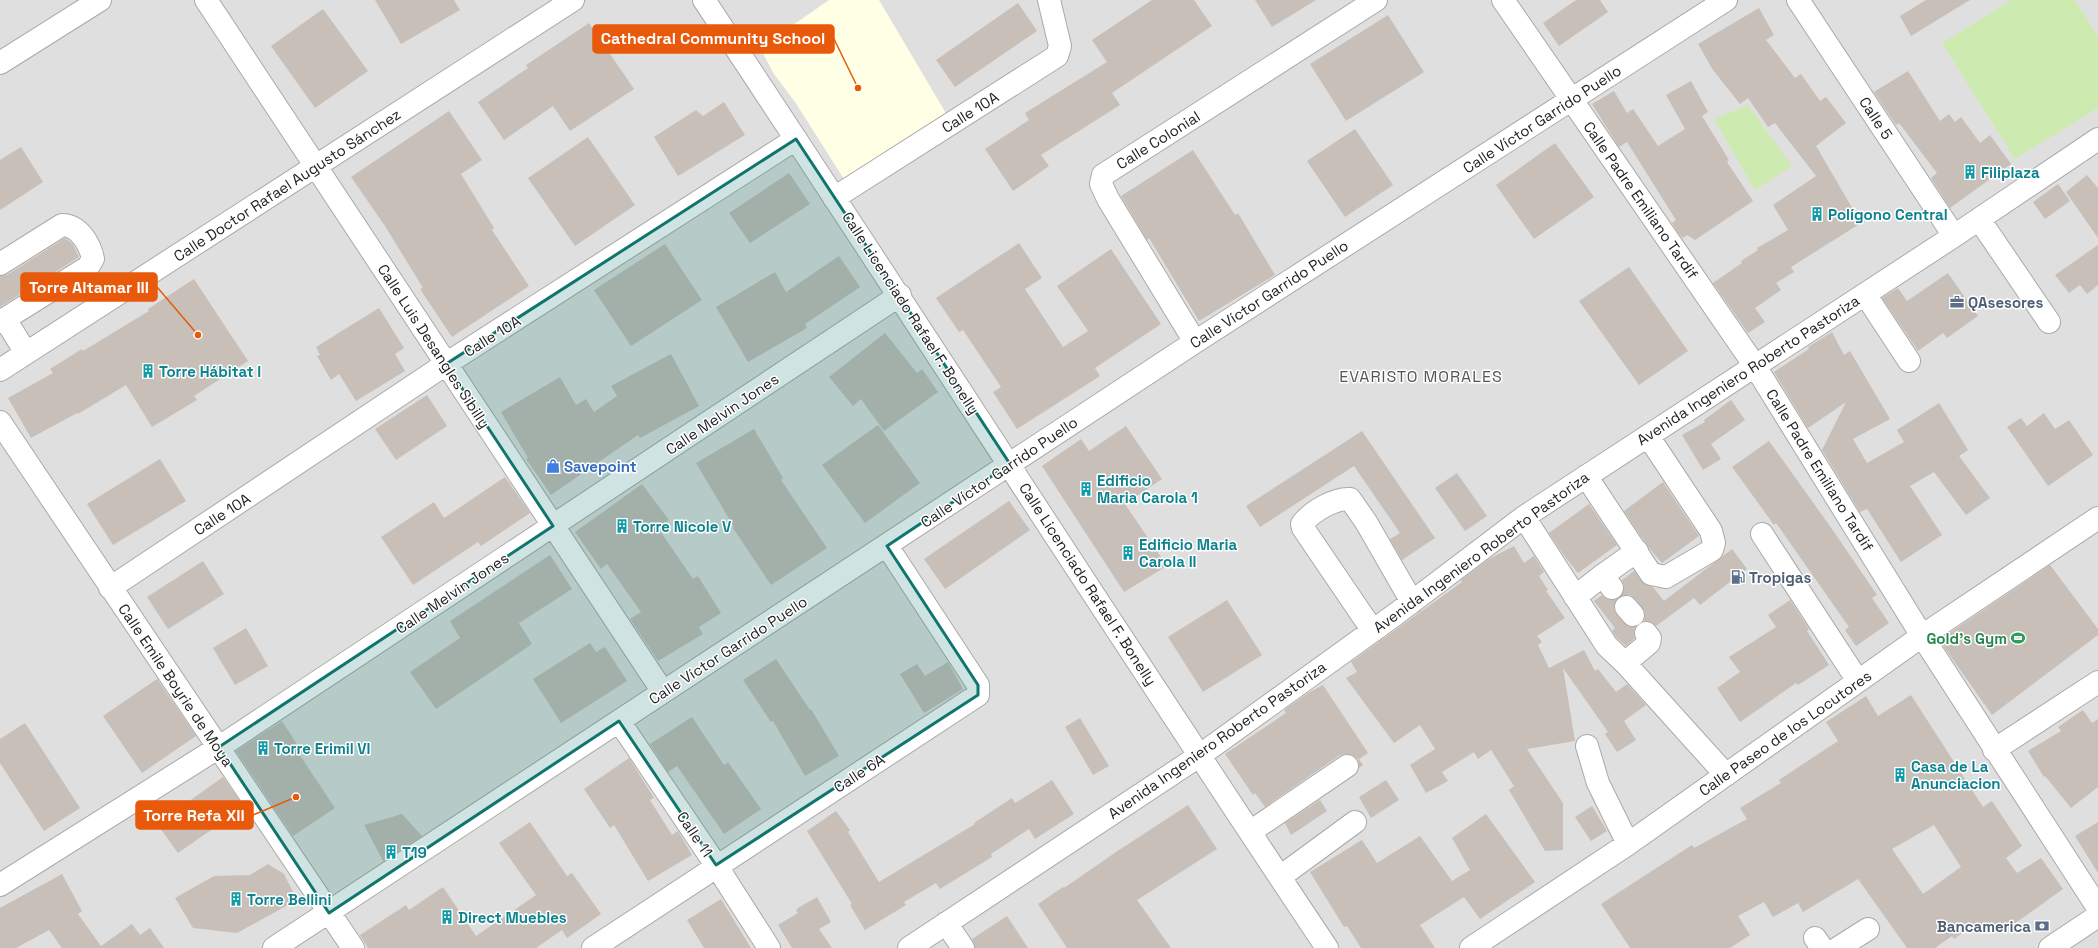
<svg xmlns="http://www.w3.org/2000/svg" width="2098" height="948" viewBox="0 0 2098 948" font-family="'Space Grotesk',sans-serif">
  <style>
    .residential { fill: #e0dfdf }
    .education { fill: #ffffe5 }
    .grass { fill: #cdebb0 }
    .building { fill: #c7bfb8; fill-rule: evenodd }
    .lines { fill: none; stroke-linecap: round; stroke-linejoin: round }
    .minor-casing { stroke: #a9a9a9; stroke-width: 24 }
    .minor { stroke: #fff; stroke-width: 22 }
    .marked { fill: #0f766e; fill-opacity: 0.2; stroke: #0f766e; stroke-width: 3; stroke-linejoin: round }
    .labels { text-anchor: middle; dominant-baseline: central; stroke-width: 3; stroke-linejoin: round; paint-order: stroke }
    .street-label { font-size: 15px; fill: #222; stroke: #fff }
    .culture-label { font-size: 15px; font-weight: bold; fill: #0d838f; stroke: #fff; text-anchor: start }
    .service-label { font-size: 15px; font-weight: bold; fill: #4e5e75; stroke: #fff; text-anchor: start }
    .shop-label { font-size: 15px; font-weight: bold; fill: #366cbe; stroke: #fff; text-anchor: start }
    .leisure-label { font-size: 15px; font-weight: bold; fill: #27864d; stroke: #fff; text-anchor: end }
    .neighbourhood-label { font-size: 16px; letter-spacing: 1px; fill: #555; stroke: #fff }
    .leader { fill: none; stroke: #e8590c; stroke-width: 1.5 }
    .callout-dot { fill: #e8590c; stroke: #fff; stroke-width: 1.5 }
    .callout { fill: #e8590c; stroke: #e8590c; stroke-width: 1.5 }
    .callout-label { font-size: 16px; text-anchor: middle; font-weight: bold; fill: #fff }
  </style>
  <rect width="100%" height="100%" fill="#f2efe9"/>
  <!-- residential -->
  <path class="residential" d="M0 0H2098V948H0Z"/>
  <!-- education -->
  <path class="education" d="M829 0H879L947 115 844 179 795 102 774 74 760 48Z"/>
  <!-- grass -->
  <path class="grass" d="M2012 0H2075L2098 37V108L2015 159 1942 43Z
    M1748 105 1792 166 1755 190 1714 119Z"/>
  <!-- building -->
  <path class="building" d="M375 0H454L460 10 401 44Z
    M1152 0H1194L1212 26 1112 93 1120 105 1041 155 1049 166 1013 191 985 149 1029 120 1025 113 1107 62 1092 40Z
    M1255 0H1316L1272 27Z
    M1576 0H1600L1608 12 1559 46 1543 23Z
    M1926 0H1970L1911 36 1900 16Z
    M1018 3 1037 31 955 87 936 60Z
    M1759 8 1774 35 1766 40 1795 78 1801 74 1820 101 1826 97 1846 123 1816 146 1861 223 1791 267 1794 272 1776 283 1781 290 1755 308 1765 322 1748 333 1713 283 1742 263 1741 261 1758 250 1757 248 1788 230 1773 205 1816 176 1775 123 1768 127 1748 98 1740 104 1713 70 1698 44Z
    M323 9 368 71 315 108 271 46Z
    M1388 15 1424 72 1346 121 1310 64Z
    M589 23 634 89 570 131 553 106 504 140 478 102 528 68 526 65Z
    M1908 71 1940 121 1949 114 1955 122 1961 117 1980 143 1990 135 2011 164 1950 208 1931 178 1937 173 1899 123 1896 125 1874 92Z
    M1691 81 1708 112 1702 116 1729 160 1727 162 1753 201 1695 240 1687 235 1683 238 1678 233 1672 223 1676 220 1627 142 1619 147 1592 104 1614 91 1627 113 1633 109 1658 146 1685 129 1666 95Z
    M724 102 745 135 678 176 654 137 696 110 703 116Z
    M449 111 482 160 461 174 494 228 492 230 529 286 452 337 420 289 423 288 385 226 351 177Z
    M1355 129 1393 185 1345 217 1307 161Z
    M588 137 635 205 575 246 528 178Z
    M1555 143 1594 197 1534 239 1496 185Z
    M21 147 43 182 0 210V160Z
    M1193 150 1235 215 1238 213 1275 275 1199 321 1149 238 1147 240 1121 196Z
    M789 173 810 204 750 243 729 213Z
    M2087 175 2098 188V238L2066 192Z
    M2058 184 2070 201 2045 219 2033 202Z
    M65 238 73 244 79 257 0 307V276L7 275Z
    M1019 243 1042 278 1025 289 1063 347 1088 331 1057 286 1111 249 1161 324 1095 368 1100 376 1017 429 993 392 1001 387 963 330 959 332 936 298Z
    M665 244 702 300 631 346 594 290Z
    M2098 245V285L2087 294 2080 285 2069 293 2055 275Z
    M839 256 860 287 805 324 807 328 748 362 716 307 775 272 786 292Z
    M1629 267 1688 351 1639 385 1579 301Z
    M1948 273 1978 316 1947 338 1943 333 1918 351 1882 298 1898 288 1907 301Z
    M194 279 248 361 194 396 197 400 152 427 126 385 78 414 77 413 31 438 8 398 53 373 50 369 82 349 83 351 149 311 148 309Z
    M379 308 404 348 395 354 405 371 356 401 339 374 331 380 317 356 320 355 316 347Z
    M1832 332 1844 355 1850 351 1890 419 1853 439 1867 463 1904 442 1897 430 1939 403 1968 450 1959 456 1990 498 1966 515 1934 472 1910 486 1942 535 1901 562 1867 509 1860 512 1822 450 1846 402 1808 428 1774 372 1809 349 1808 347Z
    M885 333 917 373 922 369 938 392 884 431 861 399 853 406 829 377Z
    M671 354 699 406 640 438 638 435 551 495 526 459 528 458 501 412 560 377 576 405 586 399 594 412 617 396 611 386Z
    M427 395 447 426 396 460 375 429Z
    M1731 400 1745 420 1711 444 1721 459 1703 470 1682 435 1705 422 1704 420Z
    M2044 413 2055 429 2069 420 2093 455 2048 486 2007 427 2021 418 2027 426Z
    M878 425 920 483 865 523 822 465Z
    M1126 426 1162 479 1125 504 1167 566 1124 592 1042 466 1081 439 1089 451Z
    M754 429 783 478 781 480 827 548 771 585 733 528 734 527 696 463Z
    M1362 431 1435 538 1402 560 1390 539 1400 533 1354 466 1260 527 1246 506Z
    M1769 441 1832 529 1877 595 1872 598 1889 623 1856 646 1845 630 1849 627 1776 523 1774 525 1732 467Z
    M160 459 186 501 113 545 87 504Z
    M1457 473 1487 516 1465 531 1435 488Z
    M505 477 530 513 481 546 478 542 413 585 381 537 434 502 444 518Z
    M1663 482 1699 536 1662 563 1649 548 1624 511Z
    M642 484 669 520 658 528 693 579 698 576 721 613 699 627 703 634 658 661 630 619 641 612 607 564 601 569 575 532Z
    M1009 501 1030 530 945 589 924 559Z
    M1589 504 1617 545 1578 573 1565 557 1549 533Z
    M1514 546 1524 563 1534 556 1544 572 1539 576 1548 590 1546 591 1565 618 1537 636 1542 642 1538 645 1549 668 1584 650 1595 671 1598 669 1616 692 1627 684 1646 705 1624 721 1636 740 1617 752 1605 734 1608 732 1563 668 1575 741 1527 749 1563 803V850L1545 851 1509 790 1514 786 1491 750 1478 759 1474 752 1442 772 1448 781 1426 793 1410 765 1435 749 1420 725 1394 743 1346 678 1357 672 1351 662 1462 582 1461 580 1489 559Z
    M1732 549 1747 569 1700 605 1694 598 1656 626 1651 622 1644 621 1645 612 1635 599 1630 595 1621 596 1624 587 1622 580 1634 571 1644 584 1653 587 1664 601Z
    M550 555 572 589 519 623 532 644 436 709 410 672 460 638 450 621Z
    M203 561 224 594 168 629 147 597Z
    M2050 565 2098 629V635L1992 715 1939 640Z
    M1602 595 1607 599H1617L1614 609 1617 615 1629 627H1635L1634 634 1635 638 1626 646 1617 638 1612 631 1615 628 1594 601Z
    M1227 600 1262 655 1203 692 1168 637Z
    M1790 600 1809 629 1807 631 1829 665 1798 685 1796 683 1740 722 1717 688 1740 672 1729 657 1776 627 1768 615Z
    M246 628 268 666 235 685 213 648Z
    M590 643 596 652 605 647 627 681 561 723 533 679Z
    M776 659 810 710 811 709 839 756 805 776 773 721 771 722 743 680Z
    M948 662 963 689 924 713 900 674 917 664 925 676Z
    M157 679 196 736 142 773 103 716Z
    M1323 685 1368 753 1359 759 1363 765 1359 768 1358 759 1352 755 1346 754 1340 755 1265 807 1255 793 1253 795 1225 754 1286 713 1284 710 1308 693Z
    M1911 695 1983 807 1992 801 2022 846 2006 858 2017 873 2041 858 2063 889 2000 934 1993 924 1981 932 1976 924 1954 939 1952 936 1935 948H1907L1858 879 1803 912 1798 903 1773 917 1764 902 1738 916 1750 935 1730 948H1630L1601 904 1692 845 1694 848 1747 819 1740 808 1781 783 1779 780 1838 741 1826 722 1866 696 1878 716ZM1934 825 1961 867 1923 894 1892 849Z
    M2083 710 2092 723 2098 719V787L2071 808 2045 776 2044 777 2028 751 2061 731 2058 727Z
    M692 717 724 765 728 762 761 809 724 834 677 766 668 772 650 744Z
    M1080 718 1109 766 1093 775 1065 727Z
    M282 721 302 752 299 754 335 808 293 836 236 751Z
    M25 723 80 808 44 831 0 763V739Z
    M629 758 654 798 650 800 672 835 678 831 692 855 648 881 614 825 610 828 584 789Z
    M223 777 244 807 178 853 157 824Z
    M1052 780 1074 814 1035 839 1029 829 991 854 992 857 940 889 936 883 904 902 906 905 865 930 850 905 852 904 807 831 836 811 850 830 848 832 879 882 975 824 974 823 1012 798 1015 803Z
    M1386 780 1399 800 1371 818 1359 797Z
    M1320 800 1327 811 1291 835 1285 823Z
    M1188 805 1217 849 1137 900 1171 948H1067L1038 904 1063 887 1064 888 1119 850Z
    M1592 806 1607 831 1591 841 1575 817Z
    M402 814 422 836 383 861 364 825Z
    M1486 814 1535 882 1480 919 1464 897 1420 925 1435 948H1361L1347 926 1344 927 1310 872 1362 840 1377 863 1420 836 1452 881 1470 870 1452 838Z
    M530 822 567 876 572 873 601 914 567 938 562 930 536 948H368L360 935 406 905 409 910 443 887 476 936 536 895 499 843Z
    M2098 822V873L2075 836Z
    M268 864 284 874 297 900 237 933 193 928 175 898 214 876 250 875Z
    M62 874 82 911 78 914 101 946 132 924 140 935 150 928 164 948H62L49 930 16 948H0V908Z
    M817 897 831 922 819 929 832 948H792L778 925 798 913 796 910 798 908Z
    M721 899 751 948H704L687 920Z
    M1007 916 1028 948H975L972 939Z"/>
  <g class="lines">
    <defs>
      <path id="minor" d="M206 0 663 692
        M704 0C913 315 1117 634 1327 948
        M1503 0 1755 366 1922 636 2098 908
        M1798 0 1954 236
        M0 63 100 0
        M834 198 1057 56 1060 46 1049 0
        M1979 219 2049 322
        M0 264 62 225C79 225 90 244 93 259L88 267 0 322
        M1865 294 1909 361
        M5 319 26 353
        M1195 342 1108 199 1101 184 1103 175 1376 0
        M0 370 573 0
        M0 422 353 948
        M1586 476 1651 574 1666 577 1712 550 1714 543 1711 531 1648 436
        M1524 517 1607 646 1625 663 1726 775
        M1762 534 1858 681
        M1603 575 1637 551
        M110 588 446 364 796 139
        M1575 597 1603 575 1612 588
        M1626 607 1633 615
        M1373 631 1303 528 1302 524C1312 511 1335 498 1350 499L1366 522 1412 602
        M1625 663 1649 643 1650 638 1646 633
        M619 721 716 865 769 948
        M1587 746 1598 783 1628 844
        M1994 750 2098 682
        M1250 832 1347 766
        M1280 877 1355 822
        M0 885 224 744 900 295
        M946 923 963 948
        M1815 938 1822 948
        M274 948 1195 342 1726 0
        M593 948 978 695V685L887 546
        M909 948 1199 756 1396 614 1524 517 1954 236 2098 139
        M1471 948 1628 844 1922 636 2098 518
        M1838 948 1868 929
        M2050 948 2098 916"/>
    </defs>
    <!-- minor casing -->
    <use href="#minor" class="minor-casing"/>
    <!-- minor -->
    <use href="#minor" class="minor"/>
  </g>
  <!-- marked area -->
  <path class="marked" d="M796 139 1010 464 887 546 978 685V695L716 865 619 721 329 913 219 747 553 526 446 364Z"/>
  <!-- icons -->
  <defs>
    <symbol id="building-bare" viewBox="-9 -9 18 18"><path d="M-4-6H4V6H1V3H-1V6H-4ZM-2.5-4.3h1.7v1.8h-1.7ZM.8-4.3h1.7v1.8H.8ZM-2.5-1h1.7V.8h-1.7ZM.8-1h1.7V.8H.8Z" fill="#0f9aa8" stroke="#fff" stroke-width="2.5" paint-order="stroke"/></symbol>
    <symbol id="office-bare" viewBox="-9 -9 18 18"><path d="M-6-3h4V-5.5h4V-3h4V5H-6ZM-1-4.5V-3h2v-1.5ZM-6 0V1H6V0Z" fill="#5c6f8a" stroke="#fff" stroke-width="2.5" paint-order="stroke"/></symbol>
    <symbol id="shop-bare" viewBox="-9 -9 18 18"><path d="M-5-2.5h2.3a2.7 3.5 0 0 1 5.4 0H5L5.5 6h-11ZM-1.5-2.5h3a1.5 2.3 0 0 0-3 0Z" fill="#3f7fe0" stroke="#fff" stroke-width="2.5" paint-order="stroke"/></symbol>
    <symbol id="fuel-bare" viewBox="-9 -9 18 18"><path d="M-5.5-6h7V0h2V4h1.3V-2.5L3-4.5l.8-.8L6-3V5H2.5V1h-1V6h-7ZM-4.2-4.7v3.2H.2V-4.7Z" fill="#5c6f8a" stroke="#fff" stroke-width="2.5" paint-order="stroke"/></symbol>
    <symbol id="stadium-bare" viewBox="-9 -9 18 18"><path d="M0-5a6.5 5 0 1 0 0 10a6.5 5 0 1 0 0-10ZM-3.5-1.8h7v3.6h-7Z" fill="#2e9e5b" stroke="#fff" stroke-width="2.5" paint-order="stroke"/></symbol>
    <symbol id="bank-bare" viewBox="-9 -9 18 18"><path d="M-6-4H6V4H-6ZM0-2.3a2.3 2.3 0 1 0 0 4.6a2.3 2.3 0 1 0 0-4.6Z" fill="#5c6f8a" stroke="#fff" stroke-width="2.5" paint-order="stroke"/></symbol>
  </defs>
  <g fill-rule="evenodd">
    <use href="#building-bare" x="1960" y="162" width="20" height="20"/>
    <use href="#building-bare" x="1807" y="204" width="20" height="20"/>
    <use href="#office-bare" x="1947" y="292" width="20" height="20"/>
    <use href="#building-bare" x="138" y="361" width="20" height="20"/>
    <use href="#shop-bare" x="543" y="456" width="20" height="20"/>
    <use href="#building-bare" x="1076" y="479" width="20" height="20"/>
    <use href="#building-bare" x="612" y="516" width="20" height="20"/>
    <use href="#building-bare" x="1118" y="543" width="20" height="20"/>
    <use href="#fuel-bare" x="1728" y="567" width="20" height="20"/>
    <use href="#stadium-bare" x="2008" y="628" width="20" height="20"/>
    <use href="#building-bare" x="253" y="738" width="20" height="20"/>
    <use href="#building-bare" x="1890" y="765" width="20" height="20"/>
    <use href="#building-bare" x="381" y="842" width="20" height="20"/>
    <use href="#building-bare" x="226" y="889" width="20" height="20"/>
    <use href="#building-bare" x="437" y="907" width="20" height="20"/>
    <use href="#bank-bare" x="2032" y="916" width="20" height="20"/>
  </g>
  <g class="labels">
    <!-- street labels -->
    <g class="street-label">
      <text transform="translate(970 112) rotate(-32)">Calle 10A</text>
      <text transform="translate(1876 118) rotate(57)">Calle 5</text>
      <text transform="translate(1542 119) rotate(-33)">Calle Víctor Garrido Puello</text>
      <text transform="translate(1158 140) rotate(-32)">Calle Colonial</text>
      <text transform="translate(287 185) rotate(-33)">Calle Doctor Rafael Augusto Sánchez</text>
      <text transform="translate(1641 200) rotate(55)">Calle Padre Emiliano Tardif</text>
      <text transform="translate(1269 294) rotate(-33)">Calle Víctor Garrido Puello</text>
      <text transform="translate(911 313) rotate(57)">Calle Licenciado Rafael F. Bonelly</text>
      <text transform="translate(492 336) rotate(-32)">Calle 10A</text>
      <text transform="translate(434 346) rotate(57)">Calle Luis Desangles Sibilly</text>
      <text transform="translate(1748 370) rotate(-33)">Avenida Ingeniero Roberto Pastoriza</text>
      <text transform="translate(722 414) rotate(-34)">Calle Melvin Jones</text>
      <text transform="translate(1820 470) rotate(58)">Calle Padre Emiliano Tardif</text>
      <text transform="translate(999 472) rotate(-34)">Calle Víctor Garrido Puello</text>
      <text transform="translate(222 514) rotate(-33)">Calle 10A</text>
      <text transform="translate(1481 552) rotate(-36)">Avenida Ingeniero Roberto Pastoriza</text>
      <text transform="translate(1088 584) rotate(57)">Calle Licenciado Rafael F. Bonelly</text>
      <text transform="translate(452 593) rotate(-34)">Calle Melvin Jones</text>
      <text transform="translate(728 650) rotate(-33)">Calle Víctor Garrido Puello</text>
      <text transform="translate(176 685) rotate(56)">Calle Emile Boyrie de Moya</text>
      <text transform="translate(1785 733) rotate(-35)">Calle Paseo de los Locutores</text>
      <text transform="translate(1217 740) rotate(-35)">Avenida Ingeniero Roberto Pastoriza</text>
      <text transform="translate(859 773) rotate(-33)">Calle 6A</text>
      <text transform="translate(695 834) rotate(56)">Calle 11</text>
    </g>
    <!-- culture labels -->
    <g class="culture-label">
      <text x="1981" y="172">Filiplaza</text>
      <text x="1828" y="214">Polígono Central</text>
      <text x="159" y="371">Torre Hábitat I</text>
      <text x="1097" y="480">Edificio<tspan x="1097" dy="17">Maria Carola 1</tspan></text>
      <text x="633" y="526">Torre Nicole V</text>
      <text x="1139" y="544">Edificio Maria<tspan x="1139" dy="17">Carola II</tspan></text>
      <text x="274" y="748">Torre Erimil VI</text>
      <text x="1911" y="766">Casa de La<tspan x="1911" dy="17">Anunciacion</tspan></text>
      <text x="402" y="852">T19</text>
      <text x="247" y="899">Torre Bellini</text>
      <text x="458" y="917">Direct Muebles</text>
    </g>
    <!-- service labels -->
    <g class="service-label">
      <text x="1968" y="302">QAsesores</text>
      <text x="1749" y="577">Tropigas</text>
      <text x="2031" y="926" text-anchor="end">Bancamerica</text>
    </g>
    <!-- shop labels -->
    <g class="shop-label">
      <text x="564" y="466">Savepoint</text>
    </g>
    <!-- leisure labels -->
    <g class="leisure-label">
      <text x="2007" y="638">Gold's Gym</text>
    </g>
    <!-- neighbourhood labels -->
    <g class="neighbourhood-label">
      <text x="1421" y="376">EVARISTO MORALES</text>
    </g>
  </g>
  <!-- callouts -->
  <path class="leader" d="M858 88L834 39M198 335L157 287M296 797L253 815"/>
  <g class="callout-dot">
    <circle cx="858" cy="88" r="4"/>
    <circle cx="198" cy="335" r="4"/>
    <circle cx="296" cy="797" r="4"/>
  </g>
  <g class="callout">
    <rect x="593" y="25" width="241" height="28" rx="4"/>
    <rect x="21" y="273" width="136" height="28" rx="4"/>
    <rect x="136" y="801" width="117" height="28" rx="4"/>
  </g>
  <g class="callout-label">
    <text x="713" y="44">Cathedral Community School</text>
    <text x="89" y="293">Torre Altamar III</text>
    <text x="194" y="821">Torre Refa XII</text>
  </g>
</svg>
